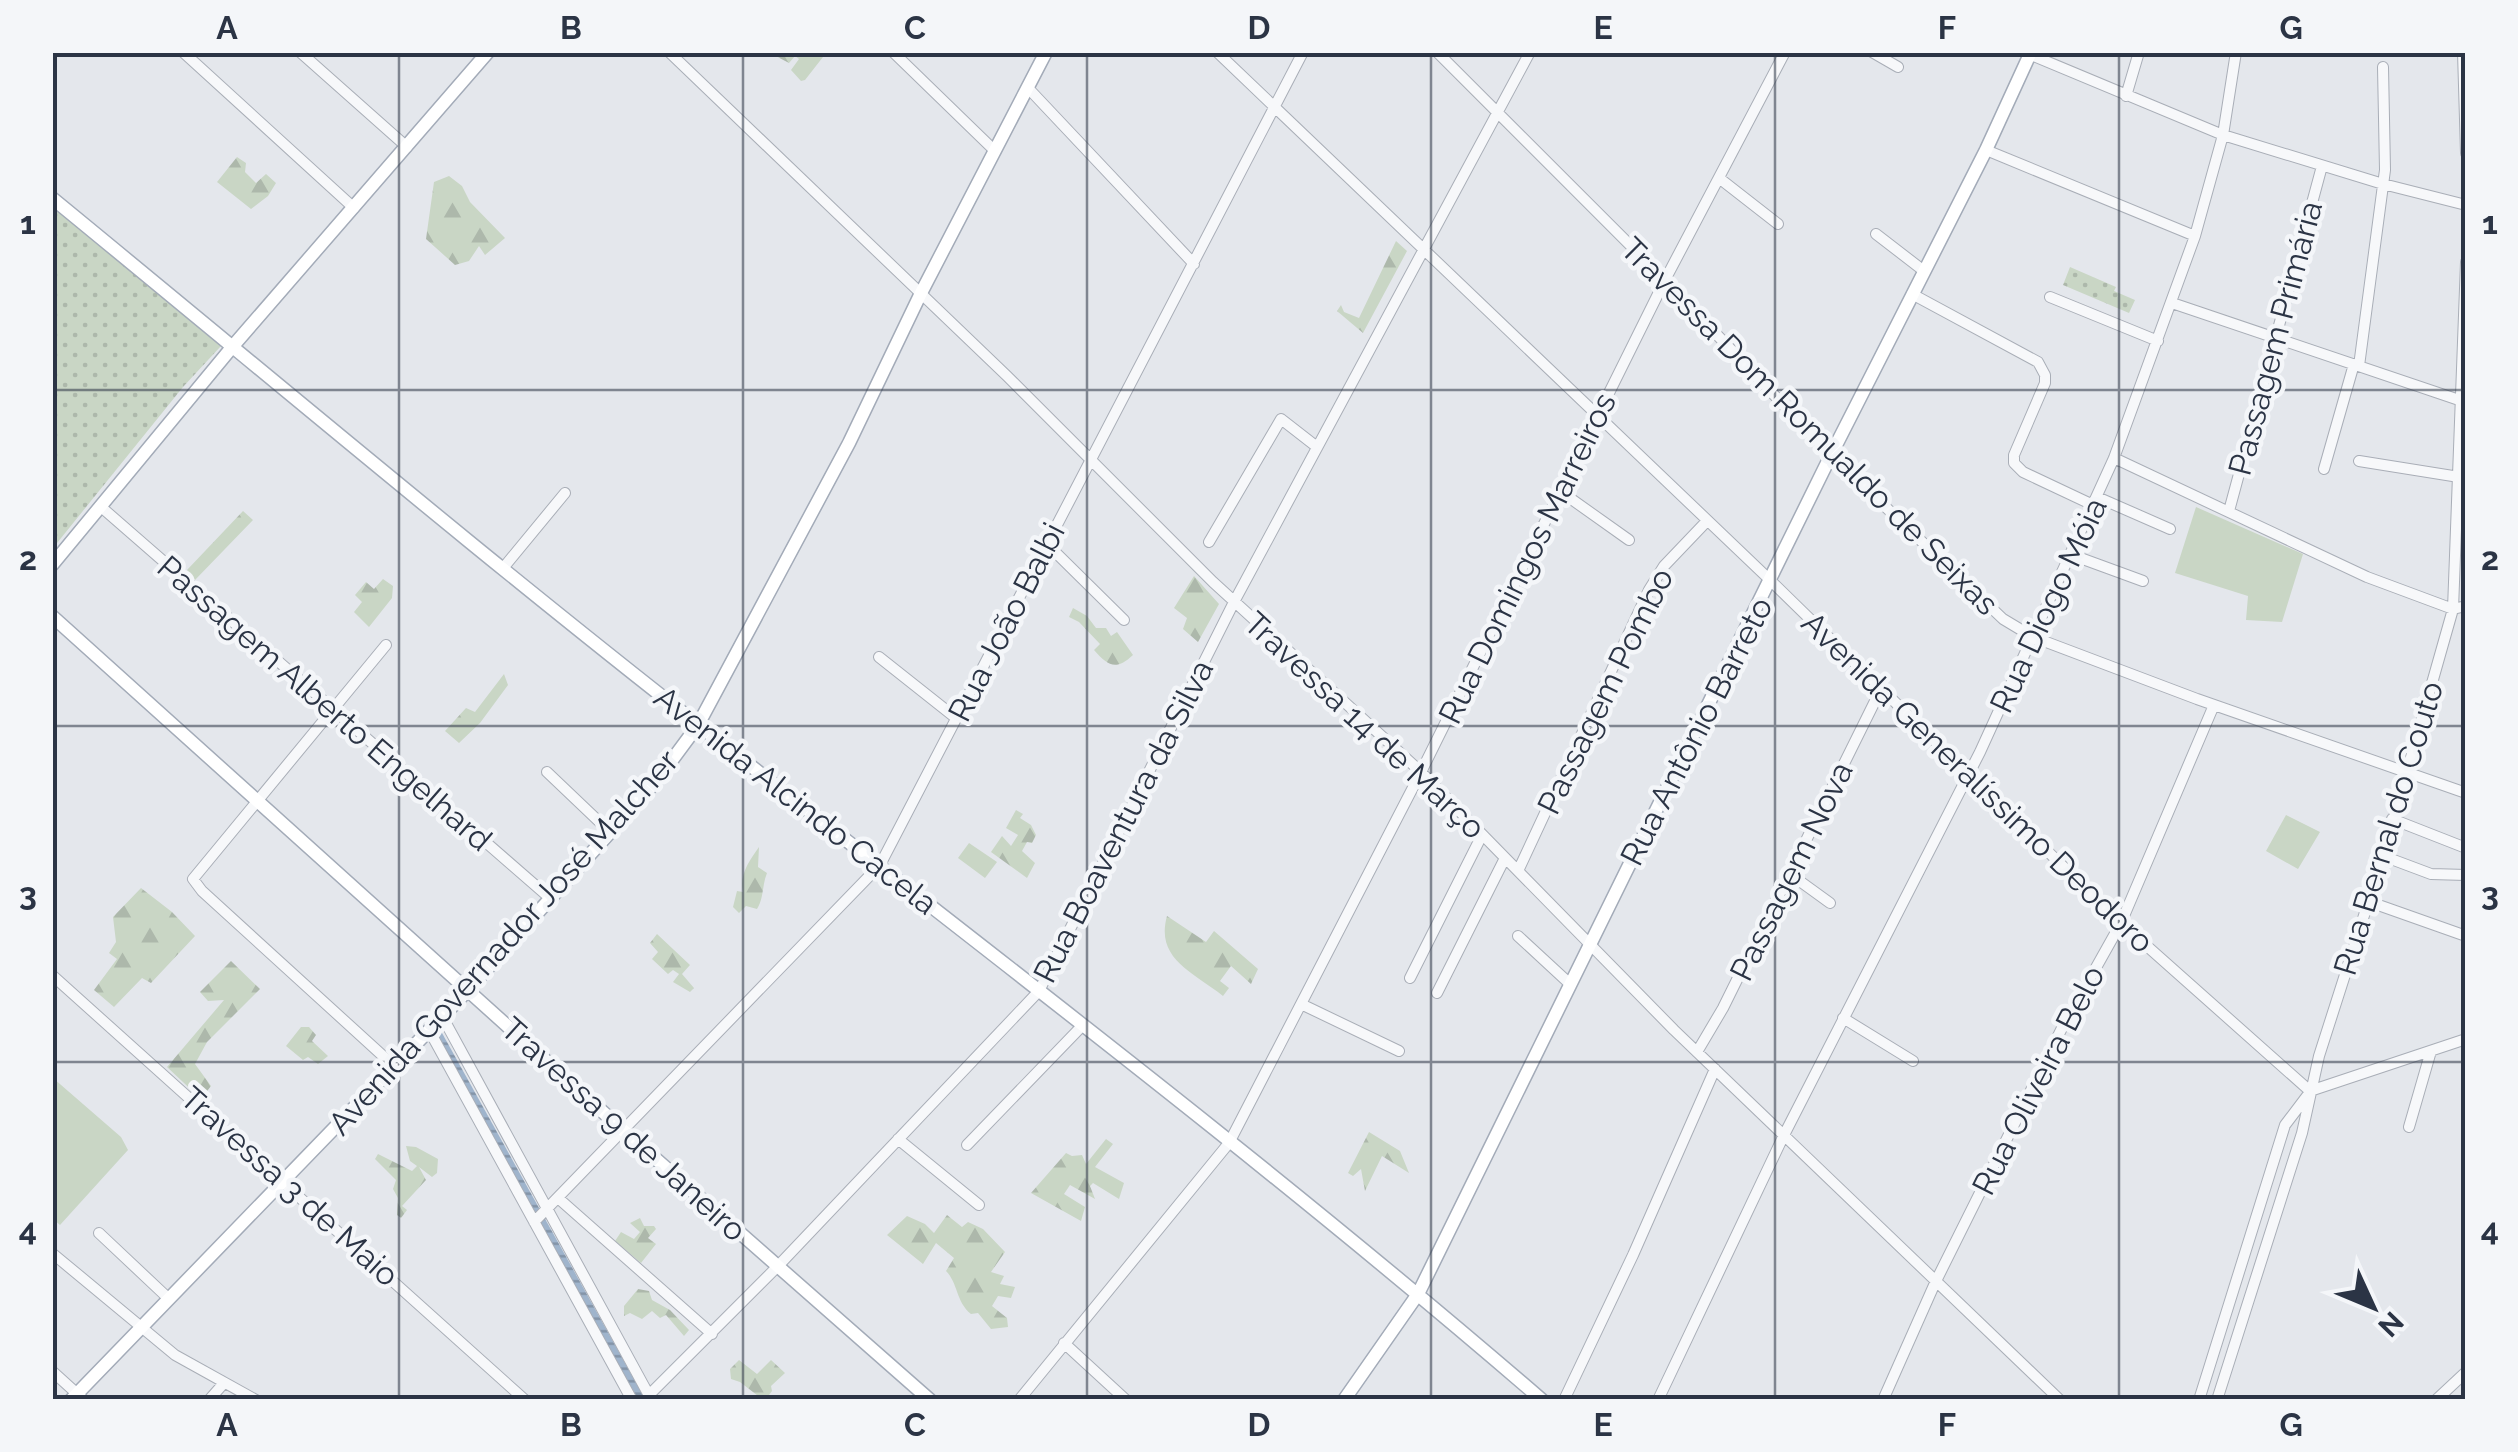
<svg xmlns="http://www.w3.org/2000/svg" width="2518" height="1452" viewBox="0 0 2518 1452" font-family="Raleway,sans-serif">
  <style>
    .green { fill: #c9d6c5 }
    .forest { fill: url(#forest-firs) }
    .park { fill: url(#park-dots) }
    .water { fill: url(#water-rules) }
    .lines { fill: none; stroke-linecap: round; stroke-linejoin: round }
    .minor-casing { stroke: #a9aeb7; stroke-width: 12 }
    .major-casing { stroke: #a3abb8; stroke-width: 15 }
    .minor { stroke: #f7f8fa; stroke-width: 10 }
    .major { stroke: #fff; stroke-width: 12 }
    .grid { fill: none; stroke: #2b3445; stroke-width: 2.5; stroke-opacity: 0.55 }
    .labels { text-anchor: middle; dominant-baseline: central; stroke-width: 9; stroke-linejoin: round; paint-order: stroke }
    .street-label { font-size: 32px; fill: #2b3445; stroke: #f4f6f9 }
    .neatline { fill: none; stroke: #2b3445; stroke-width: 4 }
    .grid-label { font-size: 32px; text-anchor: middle; font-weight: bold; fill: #2b3445 }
  </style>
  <defs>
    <pattern id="forest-firs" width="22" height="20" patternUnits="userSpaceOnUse" patternTransform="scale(2.5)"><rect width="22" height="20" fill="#c9d6c5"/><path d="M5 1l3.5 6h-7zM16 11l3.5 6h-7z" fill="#adb8ab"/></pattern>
    <pattern id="park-dots" width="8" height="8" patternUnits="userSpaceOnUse" patternTransform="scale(2.5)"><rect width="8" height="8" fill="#c9d6c5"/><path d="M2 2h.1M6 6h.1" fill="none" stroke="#adb8ab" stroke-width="1.8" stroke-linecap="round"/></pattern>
    <pattern id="water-rules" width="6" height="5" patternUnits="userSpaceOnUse" patternTransform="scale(2.5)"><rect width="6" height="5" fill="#9fb4cc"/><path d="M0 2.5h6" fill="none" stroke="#8293a7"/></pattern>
  </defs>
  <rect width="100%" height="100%" fill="#e4e7ec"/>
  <!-- green -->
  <path class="green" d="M2196 507 2303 554 2282 622 2246 620 2248 596 2175 573Z
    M2286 815 2320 832 2298 869 2266 851Z
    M969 843 997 862 985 878 958 858Z
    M53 1078 121 1137 128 1150 60 1225 53 1219Z"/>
  <!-- forest -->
  <path class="forest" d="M770 53H823V57L805 80 801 81 791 70 799 59 795 56 789 63Z
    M237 157 246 163 245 172 256 183 266 174 276 183 268 196 251 209 217 182Z
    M449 176 462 186 470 202 505 238 485 255 479 246 469 261 455 265 426 239 434 182Z
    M1396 241 1407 251 1363 333 1337 311 1341 305 1344 312 1359 318Z
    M243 511 253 520 195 580 187 570Z
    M1194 576 1219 604 1198 642 1183 629 1187 618 1174 608Z
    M383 579 393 586 392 598 369 627 354 612 362 602 355 595 366 582 374 589Z
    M1073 608 1087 616 1096 628H1106L1111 636 1117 632 1133 655C1116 671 1108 666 1094 650L1100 644 1079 622 1069 617Z
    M504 674 508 685 480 723 459 743 445 731 466 708 475 712Z
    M1016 810 1023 814 1020 818 1031 825 1036 835 1032 843 1027 842 1022 851 1035 863 1027 878 991 852 1002 836 1011 846 1018 835 1006 828Z
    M759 847 758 867 767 873C762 885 764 898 757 909L746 906 739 913 733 907 737 891 743 892C739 875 749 861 759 847Z
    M141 888 172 912 195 936 151 983 142 978 114 1007 94 990 117 959 109 953 116 942 113 917Z
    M1167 916 1206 942 1214 931 1258 969 1251 984 1231 966 1220 981 1229 988 1223 996C1193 972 1155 959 1167 916Z
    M657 934 690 965 682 974 694 988 690 992 673 982 679 974 673 970 668 974 652 959 658 952 650 943Z
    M231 961 260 989 207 1042 195 1064 211 1086 201 1099 167 1067 224 1000 208 1001 200 992Z
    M301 1027H309L316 1035 312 1041 328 1056 318 1064 308 1057 303 1060 286 1046Z
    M1369 1132 1400 1151 1409 1173 1382 1156 1365 1191 1361 1169 1353 1176 1348 1173Z
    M1106 1139 1113 1144 1095 1167 1124 1183 1119 1199 1093 1183 1090 1186 1095 1199 1070 1185 1064 1194 1085 1207 1081 1221 1031 1193 1066 1153 1072 1156 1082 1155 1086 1164Z
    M406 1146 416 1147 438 1159 437 1173 432 1177 419 1167 426 1180 402 1206 407 1210 401 1218 397 1215 398 1198 393 1189 396 1180 375 1159 378 1154 412 1171 417 1166 410 1161Z
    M947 1215 962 1227 968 1222 983 1229 1005 1252 991 1272 1004 1276 1000 1284 1015 1287 1011 1298 998 1296 992 1306 1007 1318 1008 1327 991 1329 978 1313 971 1314C956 1302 958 1283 946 1271L954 1258 936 1243 923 1264 887 1235 907 1216 925 1224 934 1233Z
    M640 1218 644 1226H654L656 1229 648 1238 656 1244 641 1263 615 1241 621 1232 634 1239 640 1232 630 1223Z
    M638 1289 649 1291 652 1300 670 1310 689 1330 684 1336 666 1315 660 1318 652 1311 642 1319 630 1313 624 1316V1306Z
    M739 1360 757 1374 771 1360 785 1373 771 1386 772 1391 766 1399H762L740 1382 731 1379 730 1369Z"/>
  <!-- park -->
  <path class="park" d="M53 207 221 346 183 387 53 548Z
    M2070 267 2116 287 2114 291 2135 300 2129 313 2063 285Z"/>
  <!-- water -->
  <path class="water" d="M437 1024 645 1399H638L430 1031Z"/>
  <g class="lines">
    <defs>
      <path id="minor" d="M183 52 354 208
        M300 52 407 147
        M669 52 1007 376 1213 582 1421 772 1674 1030 2060 1400
        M893 52 995 151
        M1217 52 1771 581 2121 923 2310 1091
        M1437 52 1665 280 1831 455 2003 619 2033 637 2197 699 2466 793
        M1872 52 1898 67
        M2024 52 2223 135 2383 184 2466 205
        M2463 52 2466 153
        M1029 89 1194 264
        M2126 96 2139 52
        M1986 150 2195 236
        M1719 178 1778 224
        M1876 234 1924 271
        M1912 294 2038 362 2045 375V383L2014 455V463L2023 472 2093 505
        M2050 297 2158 341
        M2172 303 2462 401
        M2359 366 2385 170 2383 67
        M2114 458 2367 577 2453 609 2466 606
        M2359 461 2459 477
        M2324 469 2354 364
        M1560 491 1629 540
        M2097 497 2170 529
        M100 506 551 899
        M2229 511 2322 166
        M1209 542 1281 419 1317 447
        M1047 544 1124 620
        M2072 555 2143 581
        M504 567 565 493
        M386 645 193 879 202 891 394 1066
        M879 657 956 718
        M547 772 610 832
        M2392 819 2466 848
        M2383 856 2431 874 2466 875
        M1518 871 1649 590 1664 566 1706 522
        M1790 874 1830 903
        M2367 901 2466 936
        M1518 936 1570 984
        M52 975 525 1400
        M1410 978 1482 835
        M1437 993 1505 858
        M1301 1004 1399 1051
        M442 1016 651 1399
        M1843 1018 1913 1061
        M429 1030 632 1400
        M1697 1052 1723 1008 1881 689
        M2310 1091 2466 1039
        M2409 1127 2431 1051
        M898 1139 979 1205
        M967 1145 1082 1026
        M558 1198 712 1334
        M534 1222 880 865 1303 52
        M99 1233 168 1298
        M52 1253 175 1355 256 1400
        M1064 1343 1126 1400
        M52 1371 84 1400
        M209 1400 224 1383
        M644 1400 778 1266 1039 991 1234 602 1530 52
        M1019 1400 1229 1143 1421 772 1665 280 1785 52
        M1564 1400 1633 1255 1715 1069
        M1658 1400 1783 1137 1980 752 2114 458 2195 236 2223 135 2236 52
        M1883 1400 1935 1283 2061 1030 2121 923 2214 705
        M2199 1400 2285 1125 2307 1096
        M2217 1400 2302 1133 2319 1056 2383 856 2453 609 2466 262
        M2436 1400 2466 1372"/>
      <path id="major" d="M52 198C268 375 481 555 701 727 983 948 1270 1165 1542 1400
        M52 565 233 346 488 52
        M52 616 624 1131 930 1400
        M71 1400 468 990 658 779 698 725 849 443 921 293 1046 52
        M1344 1400 1418 1294 1831 455 1986 150 2031 52"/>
    </defs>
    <!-- minor casing -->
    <use href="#minor" class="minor-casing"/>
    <!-- major casing -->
    <use href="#major" class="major-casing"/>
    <!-- minor -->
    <use href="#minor" class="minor"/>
    <!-- major -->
    <use href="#major" class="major"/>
  </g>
  <!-- grid -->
  <path class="grid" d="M399 52V1400M743 52V1400M1087 52V1400M1431 52V1400M1775 52V1400M2119 52V1400M52 390H2466M52 726H2466M52 1062H2466"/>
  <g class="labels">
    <!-- street labels -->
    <g class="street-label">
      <text transform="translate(2275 338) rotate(-75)">Passagem Primária</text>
      <text transform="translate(1810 426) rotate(45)">Travessa Dom Romualdo de Seixas</text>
      <text transform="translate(1527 558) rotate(-64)">Rua Domingos Marreiros</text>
      <text transform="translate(2048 605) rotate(-65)">Rua Diogo Móia</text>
      <text transform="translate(1006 622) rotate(-63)">Rua João Balbi</text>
      <text transform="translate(1605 691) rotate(-64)">Passagem Pombo</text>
      <text transform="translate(325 703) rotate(41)">Passagem Alberto Engelhard</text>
      <text transform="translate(1365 725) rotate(43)">Travessa 14 de Março</text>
      <text transform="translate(1696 731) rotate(-63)">Rua Antônio Barreto</text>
      <text transform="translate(1978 782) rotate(44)">Avenida Generalíssimo Deodoro</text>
      <text transform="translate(796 800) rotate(38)">Avenida Alcindo Cacela</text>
      <text transform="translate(1123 821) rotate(-63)">Rua Boaventura da Silva</text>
      <text transform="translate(2388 828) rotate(-73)">Rua Bernal do Couto</text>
      <text transform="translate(1791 871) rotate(-64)">Passagem Nova</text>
      <text transform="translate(503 942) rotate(-48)">Avenida Governador José Malcher</text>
      <text transform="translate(2038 1080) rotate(-63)">Rua Oliveira Belo</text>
      <text transform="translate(624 1129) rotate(42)">Travessa 9 de Janeiro</text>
      <text transform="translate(290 1186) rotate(42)">Travessa 3 de Maio</text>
    </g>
  </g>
  <!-- border -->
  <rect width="2518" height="1452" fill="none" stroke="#f4f6f9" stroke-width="110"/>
  <!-- north arrow -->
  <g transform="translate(2373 1307) rotate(134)" stroke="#f4f6f9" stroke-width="8" paint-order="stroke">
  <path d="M0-8L18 38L0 25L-18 38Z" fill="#2b3445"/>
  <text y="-15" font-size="28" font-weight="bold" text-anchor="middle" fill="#2b3445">N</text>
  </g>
  <rect x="55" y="55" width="2408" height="1342" class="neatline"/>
  <g class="grid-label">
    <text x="227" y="39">A</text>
    <text x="571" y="39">B</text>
    <text x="915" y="39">C</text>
    <text x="1259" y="39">D</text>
    <text x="1603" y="39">E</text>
    <text x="1947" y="39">F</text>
    <text x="2291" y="39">G</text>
    <text x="28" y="234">1</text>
    <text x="2490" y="234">1</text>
    <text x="28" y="570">2</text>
    <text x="2490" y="570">2</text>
    <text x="28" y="905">3</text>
    <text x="2490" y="905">3</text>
    <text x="28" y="1241">4</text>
    <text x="2490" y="1241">4</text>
    <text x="227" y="1436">A</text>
    <text x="571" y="1436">B</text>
    <text x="915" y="1436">C</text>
    <text x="1259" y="1436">D</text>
    <text x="1603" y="1436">E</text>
    <text x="1947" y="1436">F</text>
    <text x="2291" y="1436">G</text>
  </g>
</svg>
